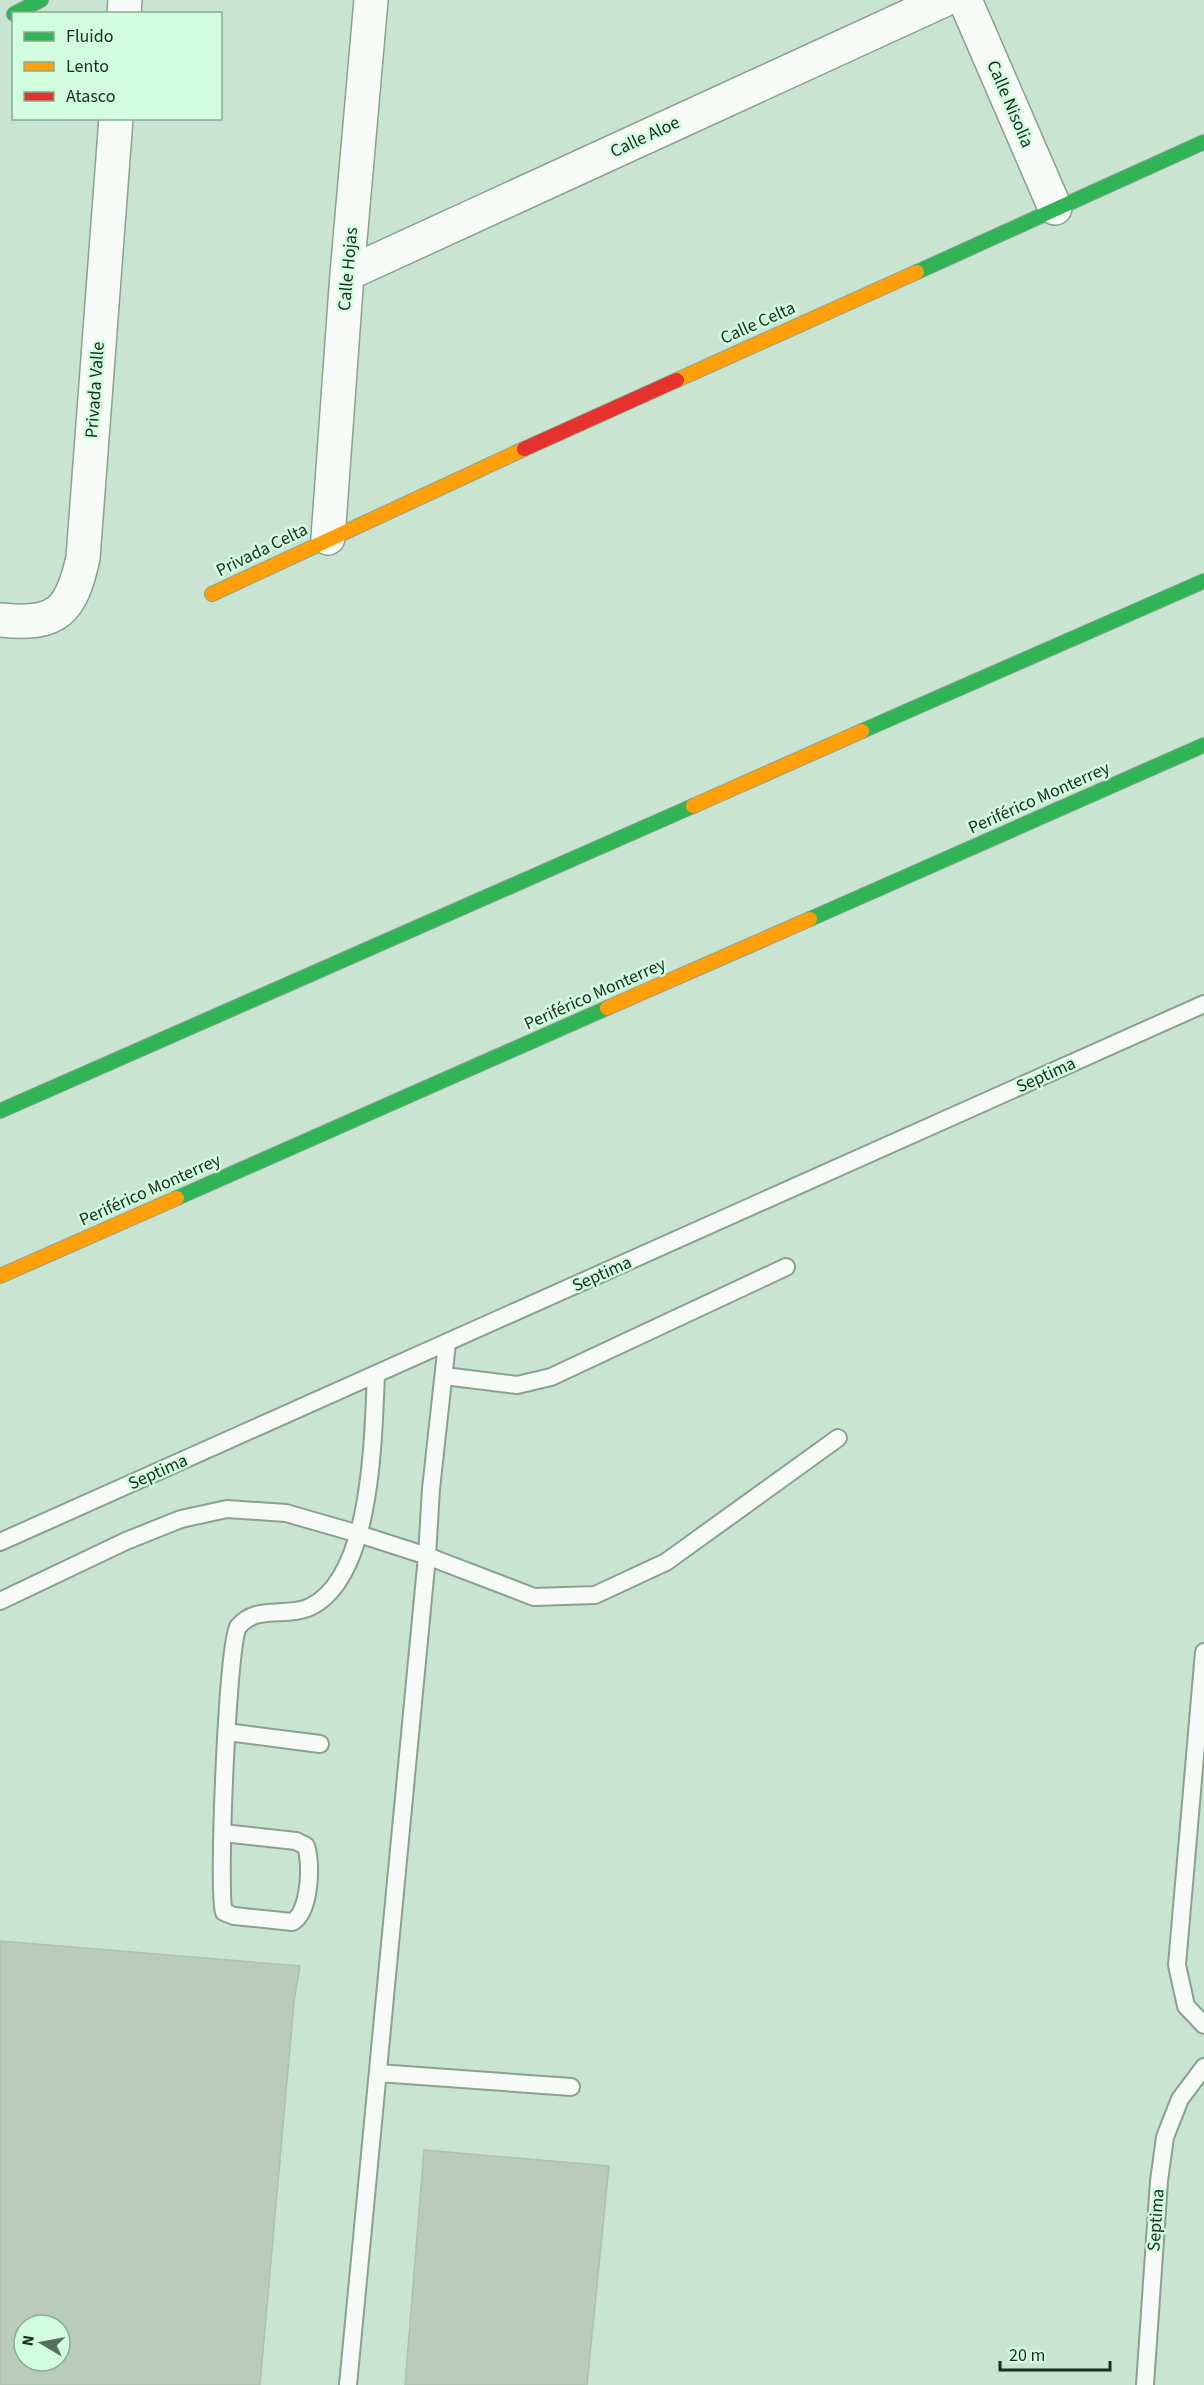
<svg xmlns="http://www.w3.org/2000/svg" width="1204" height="2385" viewBox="0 0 1204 2385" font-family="'Source Sans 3',sans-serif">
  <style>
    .building { fill: #b9ccba; stroke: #aec0ae; stroke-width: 1.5; fill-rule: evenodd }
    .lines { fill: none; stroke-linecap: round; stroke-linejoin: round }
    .lane-casing { stroke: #8aa091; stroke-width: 20 }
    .street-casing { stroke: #8aa091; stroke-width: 36 }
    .fast-casing { stroke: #8aa091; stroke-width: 16 }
    .slow-casing { stroke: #8aa091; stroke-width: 16 }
    .jam-casing { stroke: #8aa091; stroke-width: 16 }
    .lane { stroke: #f7fbf8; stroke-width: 16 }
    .street { stroke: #f7fbf8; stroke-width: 33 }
    .fast { stroke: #30b455; stroke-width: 14 }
    .slow { stroke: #ff9f0a; stroke-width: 14 }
    .jam { stroke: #e5322d; stroke-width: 14 }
    .labels { text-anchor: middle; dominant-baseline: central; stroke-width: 5; stroke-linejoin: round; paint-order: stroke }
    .street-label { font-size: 18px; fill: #1a2f21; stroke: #d1fdde }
  </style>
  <rect width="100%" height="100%" fill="#c9e5d1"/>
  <!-- building -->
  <path class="building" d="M0 1941 300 1966 294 2002 260 2385H0ZM24 2325H60V2361H24Z
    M424 2150 609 2166 587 2385H405Z"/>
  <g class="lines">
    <defs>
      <path id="lane" d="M444 1376 517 1385 551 1377 786 1267
        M0 1542 1204 1004
        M0 1601 126 1541 181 1519 227 1509 286 1513 359 1534 427 1556 534 1597 595 1595 666 1562 838 1438
        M1204 1652 1177 1965 1186 2006 1204 2025
        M227 1732 320 1744
        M223 1833 296 1841 306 1846C312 1864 310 1913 292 1922L234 1916 224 1912C217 1892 228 1639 238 1627 256 1604 287 1618 310 1607 373 1577 373 1435 376 1375
        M378 2073 571 2087
        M348 2385 427 1556 431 1489 447 1343
        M1145 2385 1159 2181 1165 2137 1180 2099 1204 2067"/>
      <path id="street" d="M965 0 1055 208
        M124 14 125 0
        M347 274 944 0
        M328 538 347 274 371 0
        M0 620C57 626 71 612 83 558L116 118"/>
      <path id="fast" d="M14 14 41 0
        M917 272 1204 142
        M862 731 1204 581
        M810 919 1204 745
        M0 1111 693 806
        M177 1198 607 1008"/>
      <path id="slow" d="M677 380 917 272
        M212 594 524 449
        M693 806 862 731
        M607 1008 810 919
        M0 1276 177 1198"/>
      <path id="jam" d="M524 449 677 380"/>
    </defs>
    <!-- lane casing -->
    <use href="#lane" class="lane-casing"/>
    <!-- street casing -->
    <use href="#street" class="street-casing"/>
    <!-- fast casing -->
    <use href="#fast" class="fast-casing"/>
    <!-- slow casing -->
    <use href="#slow" class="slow-casing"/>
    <!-- jam casing -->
    <use href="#jam" class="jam-casing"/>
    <!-- lane -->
    <use href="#lane" class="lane"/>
    <!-- street -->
    <use href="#street" class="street"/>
    <!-- fast -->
    <use href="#fast" class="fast"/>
    <!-- slow -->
    <use href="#slow" class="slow"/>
    <!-- jam -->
    <use href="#jam" class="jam"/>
  </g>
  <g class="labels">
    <!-- street labels -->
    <g class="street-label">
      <text transform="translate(1010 104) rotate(67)">Calle Nisolia</text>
      <text transform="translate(645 137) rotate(-25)">Calle Aloe</text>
      <text transform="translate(348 269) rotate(-85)">Calle Hojas</text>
      <text transform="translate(758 323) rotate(-24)">Calle Celta</text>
      <text transform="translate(95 390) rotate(-86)">Privada Valle</text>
      <text transform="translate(262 550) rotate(-26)">Privada Celta</text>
      <text transform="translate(1039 798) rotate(-24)">Periférico Monterrey</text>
      <text transform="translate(595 994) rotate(-24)">Periférico Monterrey</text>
      <text transform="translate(1046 1075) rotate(-24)">Septima</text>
      <text transform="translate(150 1190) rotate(-24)">Periférico Monterrey</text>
      <text transform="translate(602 1274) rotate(-24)">Septima</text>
      <text transform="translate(158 1472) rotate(-24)">Septima</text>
      <text transform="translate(1156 2220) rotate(-86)">Septima</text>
    </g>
  </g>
  <!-- legend -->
  <rect x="12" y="12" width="210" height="108" fill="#d1fdde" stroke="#88ab92" stroke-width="1.5"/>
  <rect x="24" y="32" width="30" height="9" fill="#30b455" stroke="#88ab92" stroke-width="1.5"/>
  <text x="66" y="42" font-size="18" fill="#1a2f21">Fluido</text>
  <rect x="24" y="62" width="30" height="9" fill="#ff9f0a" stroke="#88ab92" stroke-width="1.5"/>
  <text x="66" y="72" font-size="18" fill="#1a2f21">Lento</text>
  <rect x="24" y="92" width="30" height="9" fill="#e5322d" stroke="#88ab92" stroke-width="1.5"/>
  <text x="66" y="102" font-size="18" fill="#1a2f21">Atasco</text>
  <!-- north arrow -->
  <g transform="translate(42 2343) rotate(280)"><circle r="28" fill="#d1fdde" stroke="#88ab92" stroke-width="1.5"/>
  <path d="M0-4.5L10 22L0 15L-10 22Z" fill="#576f5f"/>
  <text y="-9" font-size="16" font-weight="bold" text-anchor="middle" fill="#1a2f21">N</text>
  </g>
  <!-- scale -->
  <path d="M1000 2361v9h110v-9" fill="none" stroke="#1a2f21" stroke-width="3"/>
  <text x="1009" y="2361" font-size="18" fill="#1a2f21" stroke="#d1fdde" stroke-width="4.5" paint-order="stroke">20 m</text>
</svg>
